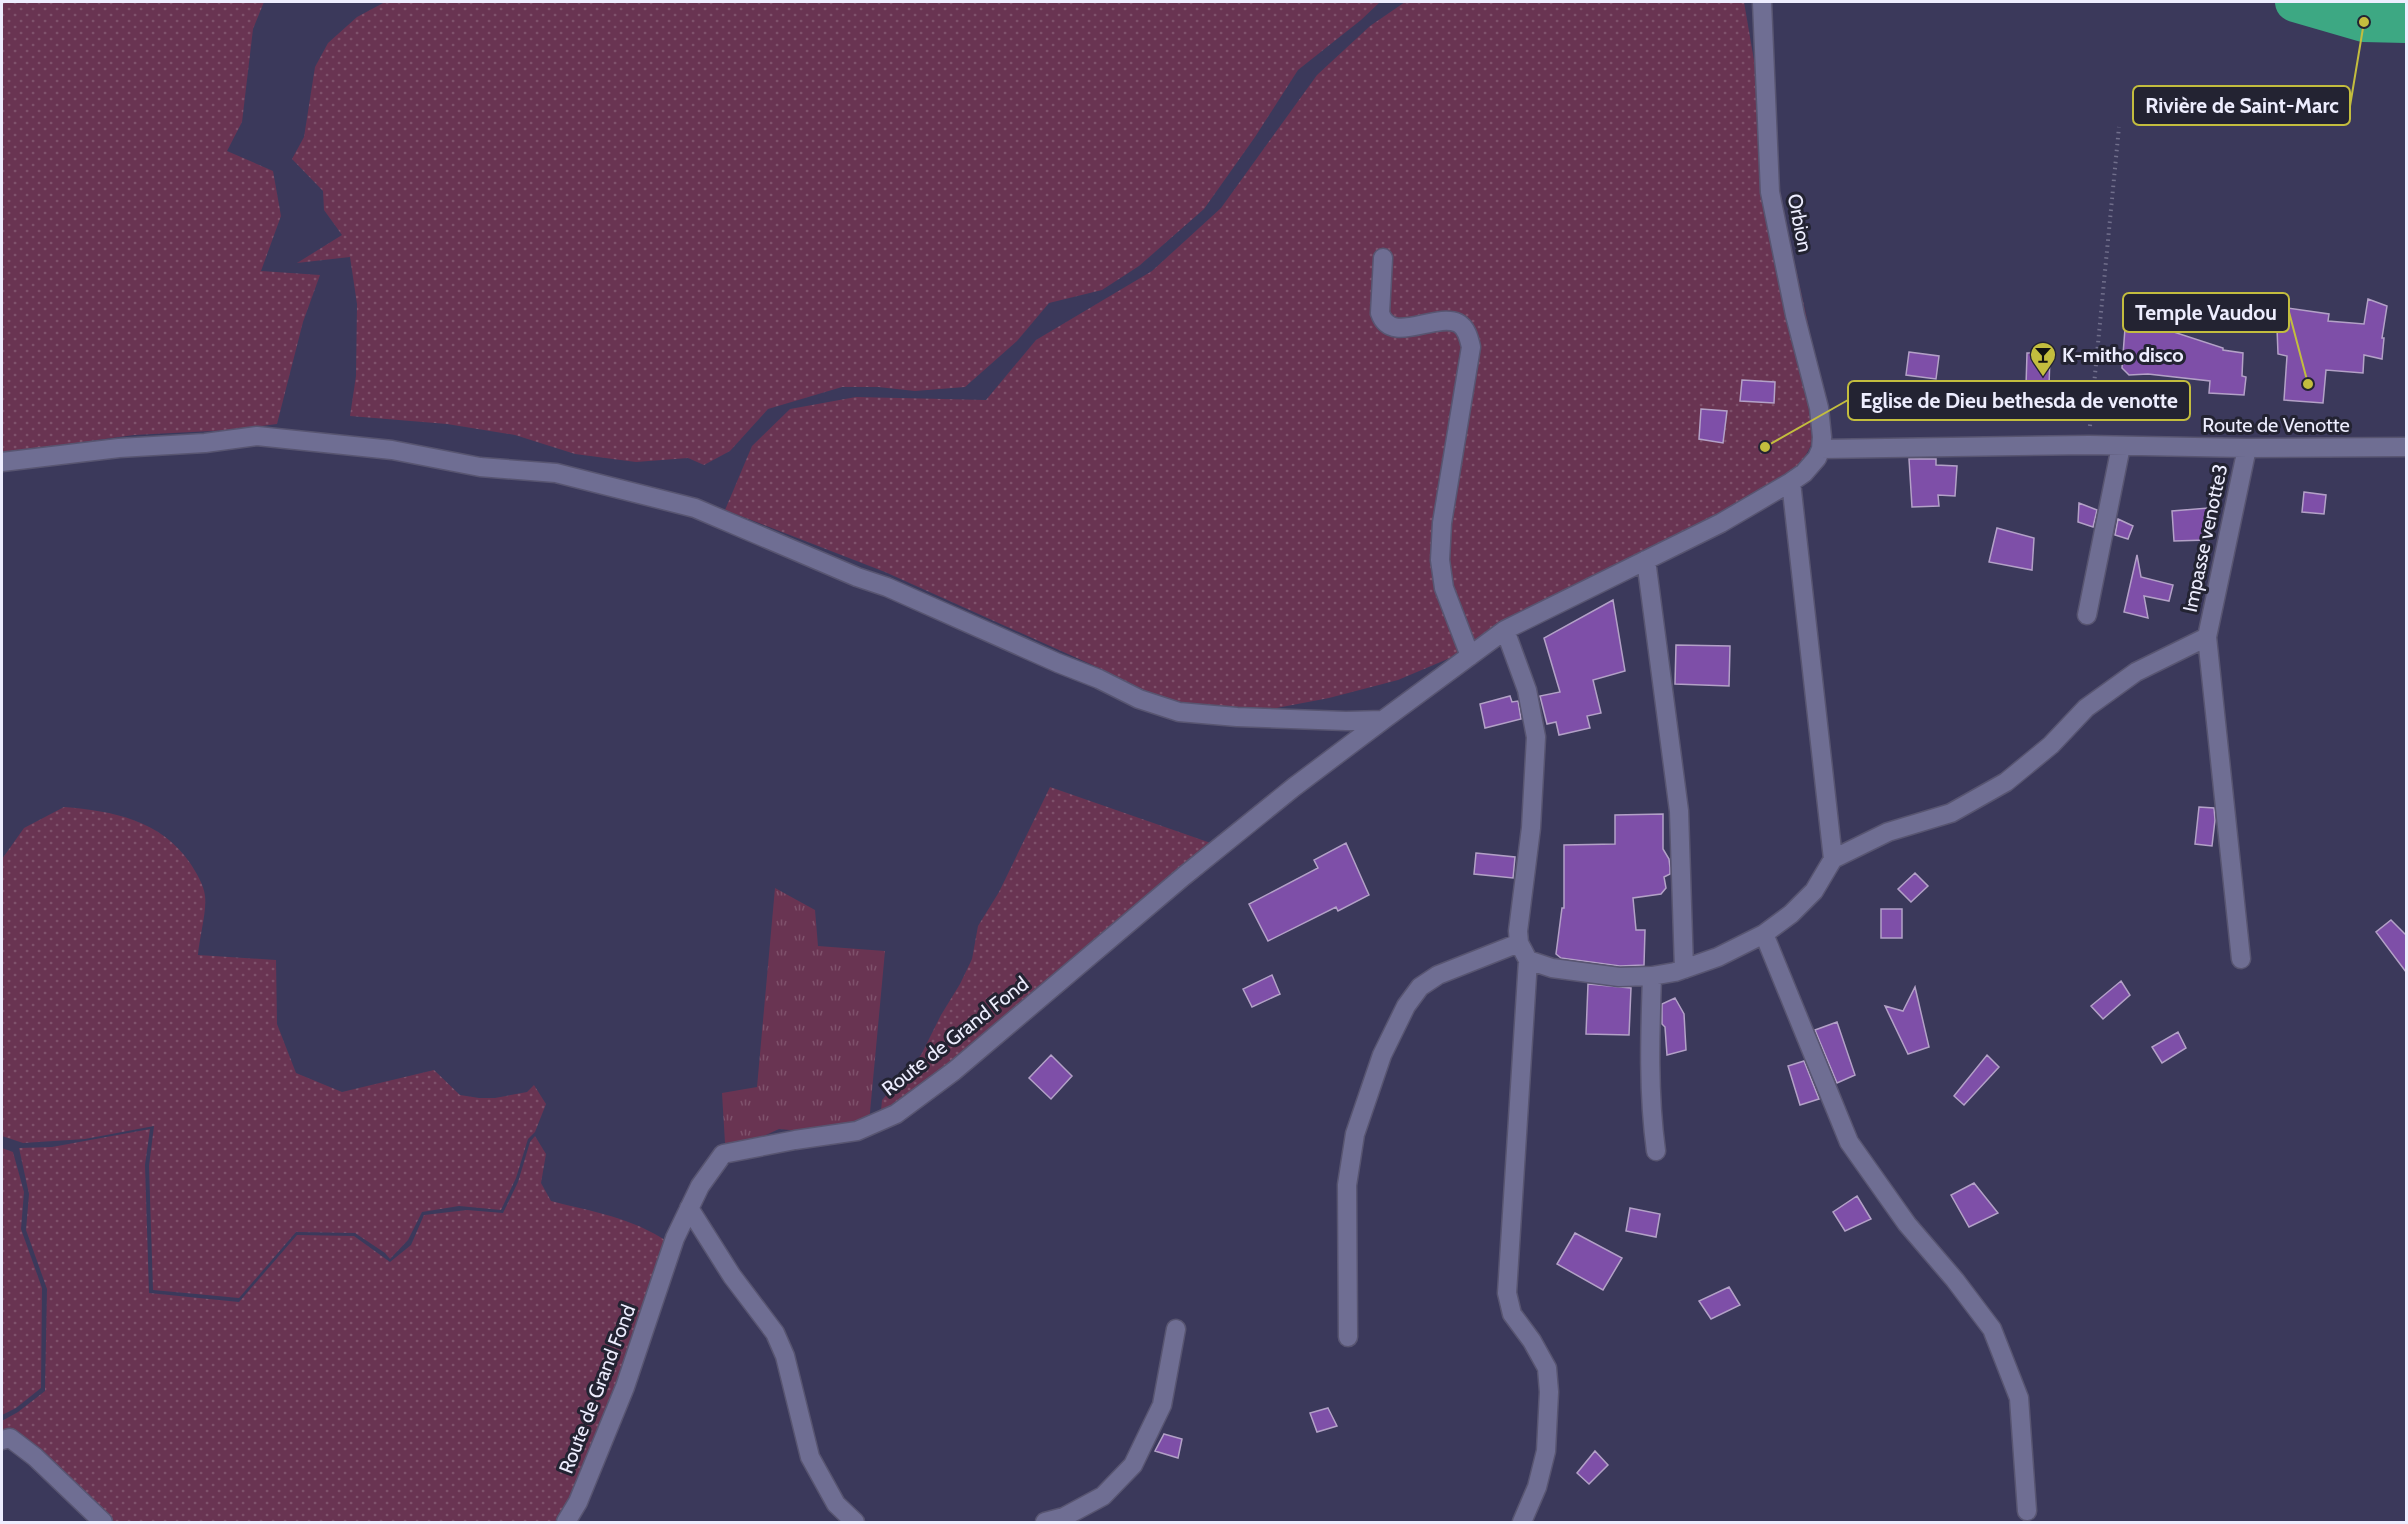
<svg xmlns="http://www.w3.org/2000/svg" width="2408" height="1524" font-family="Cabin,sans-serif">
<defs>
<pattern id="grass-tufts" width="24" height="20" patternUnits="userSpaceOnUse" patternTransform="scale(1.5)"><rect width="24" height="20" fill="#693452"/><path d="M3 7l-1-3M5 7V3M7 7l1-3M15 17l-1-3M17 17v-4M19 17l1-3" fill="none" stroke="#7f526c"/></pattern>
<pattern id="garden-dots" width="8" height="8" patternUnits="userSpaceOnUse" patternTransform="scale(1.5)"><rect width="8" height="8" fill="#693452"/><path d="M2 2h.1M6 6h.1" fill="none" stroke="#7f526c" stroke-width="1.8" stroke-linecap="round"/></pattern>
</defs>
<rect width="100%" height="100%" fill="#3b395b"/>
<path fill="url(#grass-tufts)" d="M775,888L815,910L818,946L885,951L869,1123L822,1133L779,1129L753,1141L725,1143L722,1093L757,1087Z"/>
<path fill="url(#garden-dots)" d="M2,2H264L253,29L242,122L227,151L273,171L281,216L261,271L320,275L303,322L277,424L231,430L134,435L2,453Z
M385,2H1380L1361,20L1298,70L1255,137L1204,209L1139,266L1102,290L1049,303L1017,341L965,387L915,391L878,387H842L768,409L730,451L704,465L688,458L636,462L575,454L515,435L447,424L350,416L356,376L357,304L350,257L297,263L342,235L324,210L323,191L292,159L304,137L315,67L328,43L357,17Z
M1405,2H1744L1767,136L1817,365L1825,420L1796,473L1755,492L1720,515L1502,636L1398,680L1329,698L1246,714L1199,707L1156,696L1108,672L885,572L725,510L752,446L790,409L856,397L986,400L1036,340L1152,271L1221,208L1317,75L1370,26Z
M1050,787L1228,849L880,1121L882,1100L921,1055L941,1015L960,984L972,959L978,926L999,892Z
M64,807C113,811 161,820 190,863C196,872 204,885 205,896C207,911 199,939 198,955L276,960L277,1024L296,1073L342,1092L434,1070L460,1095L479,1098H495L527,1092L534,1085L546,1104L535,1132L528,1139L516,1178L501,1210L459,1206L422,1212L408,1240L390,1259L385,1253L355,1233L296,1232L239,1298L153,1290L149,1166L154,1126L85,1139L23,1143L2,1136V859L24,828Z
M150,1129L145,1165L149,1293L239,1302L297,1235L354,1236L390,1262L411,1245L424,1215L467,1210L503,1213L518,1182L530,1142L535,1136L546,1154L541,1183L551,1201C593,1212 631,1217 668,1242L577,1522H101L26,1445L2,1443V1421L18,1412L45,1391L47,1289L26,1230L29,1194L19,1148L52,1147Z
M2,1148L13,1152L24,1192L21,1229L42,1288L41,1388L16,1408L2,1415Z"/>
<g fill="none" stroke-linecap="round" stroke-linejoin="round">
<path stroke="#3da883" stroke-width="40" d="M2295,2L2364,22L2406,23"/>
</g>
<path fill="#7e4fa8" stroke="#b3a1c7" stroke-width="1.5" d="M2368,299L2387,306L2382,338H2384L2382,359L2364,355L2363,373L2326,370L2323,403L2284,400L2287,356L2278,354L2277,328L2287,316L2288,308L2329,314L2328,321L2364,324Z
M2126,315L2150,316L2149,324L2223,348V350L2243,353L2242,376L2246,377L2244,395L2209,393L2210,381L2148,374L2129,375L2122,368Z
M1909,352L1939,356L1936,379L1906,375Z
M2027,353H2050L2049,387L2026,386Z
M1742,380L1775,382L1774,403L1740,401Z
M1701,409L1727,411L1723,443L1699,439Z
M1909,459H1936V465L1957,466L1955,496L1938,495L1939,506L1912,507Z
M2304,492L2326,495L2324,514L2302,512Z
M2079,503L2097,510L2093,527L2078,522Z
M2208,508L2207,540L2174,541L2172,511Z
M2118,519L2133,526L2128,539L2115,535Z
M1997,528L2034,538L2032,570L1989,562Z
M2137,555L2141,577L2173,585L2169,601L2144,596L2148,618L2124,612Z
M1613,600L1625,671L1593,680L1601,713L1587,716L1590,728L1559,735L1556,722L1547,724L1540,696L1560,692L1544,638Z
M1676,645L1730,646L1729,686L1675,684Z
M1510,696L1512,702L1518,701L1521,719L1485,728L1480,704Z
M2199,807L2214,808L2215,820L2212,846L2195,844Z
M1663,814V849L1669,859L1670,868V874L1664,877L1666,888L1661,894L1633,898L1636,930H1645L1644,965L1620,966L1561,958L1556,954L1562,908H1564V845L1615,844V815Z
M1346,843L1369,895L1338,911L1336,907L1268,941L1249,904L1318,868L1314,860Z
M1476,853L1515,857L1513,878L1474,874Z
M1915,873L1928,886L1911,902L1898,889Z
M1881,909H1902V938H1881Z
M2391,920L2406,935V972L2376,932Z
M1272,975L1280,994L1252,1007L1243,989Z
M2121,981L2130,995L2103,1019L2091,1006Z
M1588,984L1631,988L1629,1035L1586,1034Z
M1915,987L1929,1047L1908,1054L1885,1006L1903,1011Z
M1675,998L1684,1014L1686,1050L1667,1055L1665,1027L1662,1024V1004Z
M1837,1022L1855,1075L1837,1083L1815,1030Z
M2178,1032L2186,1048L2162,1063L2152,1047Z
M1051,1055L1072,1076L1051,1099L1029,1078Z
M1987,1055L1999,1067L1964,1105L1954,1096Z
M1804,1061L1819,1099L1800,1105L1788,1066Z
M1974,1183L1998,1213L1969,1227L1951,1195Z
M1857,1196L1871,1219L1845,1231L1833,1212Z
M1630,1208L1660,1214L1656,1237L1626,1231Z
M1575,1233L1622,1258L1603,1290L1557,1264Z
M1729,1287L1740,1305L1711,1319L1699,1301Z
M1328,1408L1337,1426L1317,1432L1310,1413Z
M1164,1434L1182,1439L1178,1458L1155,1451Z
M1595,1451L1608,1465L1589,1484L1577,1473Z"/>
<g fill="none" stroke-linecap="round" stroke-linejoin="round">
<defs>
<path id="minor" d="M1383,258L1380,313C1391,346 1435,312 1458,323C1466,327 1469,338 1471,347L1442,523L1440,560L1444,588L1470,656
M1821,449L2089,445L2247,448L2406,447
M2,462L119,448L205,443L257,436L392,450L480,467L556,473L695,508L857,577L887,587L1058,663L1099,679L1139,699L1179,712L1237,717L1346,721L1383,720L1505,630L1721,523L1791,482L1804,473L1817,458L1821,449L1822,437L1819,408L1795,315L1770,192L1762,2
M1791,482L1833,859
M1646,560L1679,811L1684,969
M2087,615L2121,446
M1505,630L1527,690L1536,737L1531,828L1518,931L1519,943L1528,960L1507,1293L1512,1314L1532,1341L1547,1368L1549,1392L1546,1451L1537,1487L1522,1522
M1764,934L1849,1142L1907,1224L1955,1280L1992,1329L2019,1398L2027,1511
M2241,959L2207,637L2247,448
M1528,960L1552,968L1619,977L1652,976L1675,972L1718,957L1764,934L1791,914L1814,891L1833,859L1888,832L1951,813L2006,782L2051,745L2086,708L2136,672L2207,637
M1652,976C1650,1035 1648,1093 1656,1151
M689,1208L732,1276L775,1333L785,1356L810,1457L836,1504L855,1522
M1348,1337L1347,1185L1355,1134L1382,1055L1406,1006L1420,987L1438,975L1519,943
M2,1440L10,1438L35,1457L103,1522
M566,1522L578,1502L625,1387L675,1238L700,1186L723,1154L795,1140L857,1131L896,1114L954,1071L1184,876L1294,787L1383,720
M1045,1522L1064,1517L1103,1496L1133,1465L1162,1405L1176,1329"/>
</defs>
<use href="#minor" stroke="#585571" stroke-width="21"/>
<path stroke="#716f8c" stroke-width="4" stroke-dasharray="1.5 4.5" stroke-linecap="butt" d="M2090,426L2119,127"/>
<use href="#minor" stroke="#6f6e93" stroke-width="18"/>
</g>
<defs>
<symbol id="bar-pin" viewBox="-11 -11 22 30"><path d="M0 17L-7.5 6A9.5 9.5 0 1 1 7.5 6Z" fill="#c3bd3e" stroke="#232332"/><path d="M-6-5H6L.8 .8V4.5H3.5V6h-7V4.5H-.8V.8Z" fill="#111"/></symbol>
</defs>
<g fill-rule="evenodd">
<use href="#bar-pin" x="2028" y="340" width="30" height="40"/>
</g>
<g text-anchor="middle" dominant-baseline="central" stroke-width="6" stroke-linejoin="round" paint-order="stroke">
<g font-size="20" fill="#ededfe" stroke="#232332">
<text transform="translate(1800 223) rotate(79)">Orbion</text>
<text x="2276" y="425">Route de Venotte</text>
<text transform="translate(2205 538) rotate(-78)">Impasse venotte3</text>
<text transform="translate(955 1036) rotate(-38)">Route de Grand Fond</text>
<text transform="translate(597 1389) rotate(-69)">Route de Grand Fond</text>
</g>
<g font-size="20" font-weight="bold" fill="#ededfe" stroke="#232332" text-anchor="start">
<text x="2062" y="355">K-mitho disco</text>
</g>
</g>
<path fill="none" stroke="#c3bd3e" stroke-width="2" d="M2364 22L2350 106M2308 384L2289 312M1765 447L1848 400"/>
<g fill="#c3bd3e" stroke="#232332" stroke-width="2">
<circle cx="2364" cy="22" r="6"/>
<circle cx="2308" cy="384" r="6"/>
<circle cx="1765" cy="447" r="6"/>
</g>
<g fill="#232332" stroke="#c3bd3e" stroke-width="2">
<rect x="2133" y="86" width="217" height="39" rx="6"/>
<rect x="2123" y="293" width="166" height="39" rx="6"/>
<rect x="1848" y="381" width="342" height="39" rx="6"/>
</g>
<g font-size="21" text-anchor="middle" font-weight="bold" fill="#ededfe">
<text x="2242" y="113">Rivière de Saint-Marc</text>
<text x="2206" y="320">Temple Vaudou</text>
<text x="2019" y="408">Eglise de Dieu bethesda de venotte</text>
</g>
<rect width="2408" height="1524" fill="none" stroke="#ededfe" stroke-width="6"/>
</svg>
